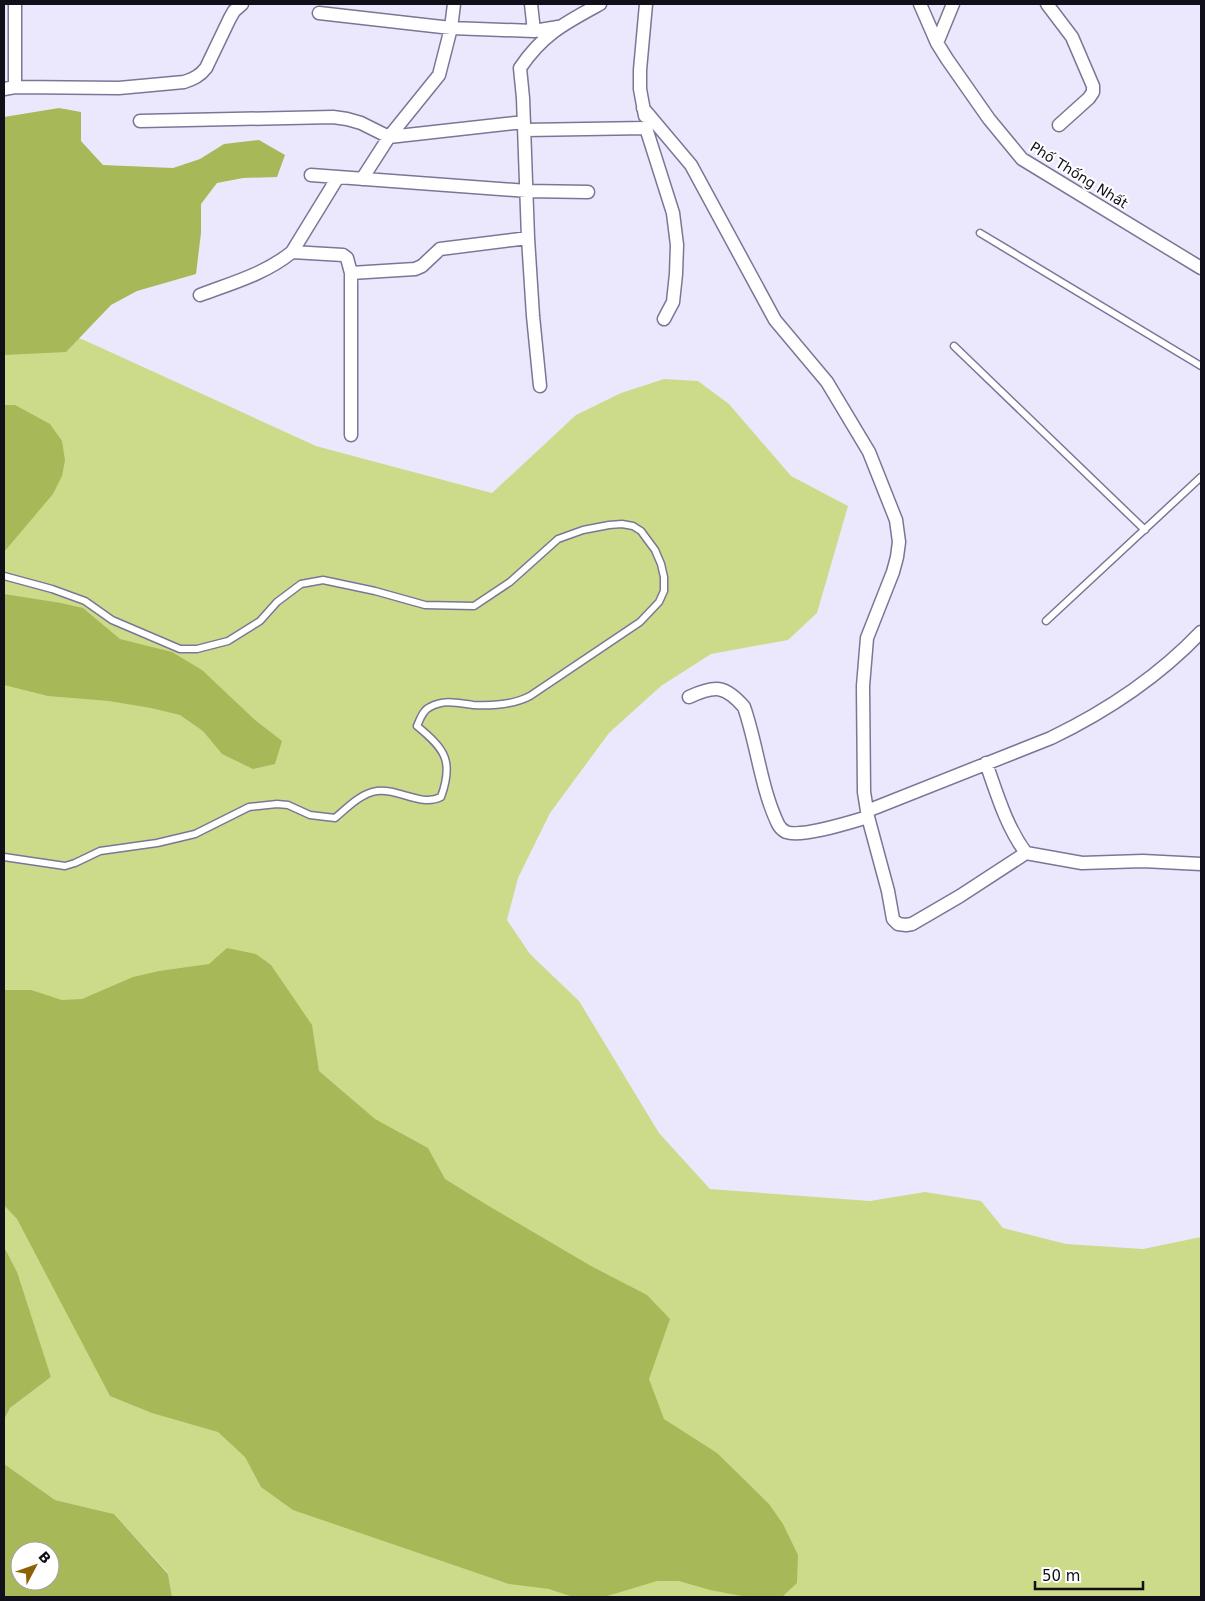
<svg xmlns="http://www.w3.org/2000/svg" width="1205" height="1601" font-family="'DejaVu Sans',sans-serif">
<rect width="100%" height="100%" fill="#ebe8fd"/>
<path fill="#ccdb89" d="M4,313L84,340L316,446L492,493L576,415L621,393L664,379L698,381L729,404L791,476L848,506L817,613L788,640L711,654L661,686L609,733L550,813L518,878L507,920L530,954L579,1001L659,1133L710,1189L870,1201L925,1192L981,1201L1003,1228L1066,1244L1143,1249L1201,1237V1597H172L168,1573L114,1514L55,1500L4,1465V1420L10,1408L51,1377L4,1247Z"/>
<path fill="#a7b858" fill-rule="evenodd" d="M59,108L81,112V141L103,165L173,168L200,159L224,144L259,140L285,155L277,177L243,178L217,183L201,204V233L196,274L137,291L111,305L66,352L4,355V117Z
M4,405H15L50,424L62,441L65,460L62,476L53,494L4,552Z
M4,594L61,603L83,608L120,639L172,652L202,670L255,720L282,741L275,764L253,769L222,754L203,731L180,715L151,708L109,701L48,696L4,685Z
M227,948L256,954L271,965L312,1025L319,1071L375,1119L428,1148L445,1179L487,1205L591,1266L647,1295L670,1319L649,1379L664,1419L717,1453L769,1504L783,1524L798,1555L797,1583L782,1597H747L710,1590L679,1581H657L604,1597H573L549,1589L509,1584L293,1510L261,1487L245,1457L218,1432L152,1413L110,1396L17,1219L4,1205V990H31L62,1000L82,999L133,977L159,971L209,964Z
M4,1247L17,1272L51,1377L10,1408L4,1420Z
M4,1464L55,1500L114,1514L168,1574L172,1597H4ZM20,1551H50V1581H20Z"/>
<g fill="none" stroke-linecap="round" stroke-linejoin="round">
<defs>
<path id="lane" d="M980,233L1201,366
M954,346L1145,530
M4,576L52,589L85,601L112,620L180,649H197L228,641L260,621L277,602L301,584L323,580L375,591L425,605L474,606L510,582L558,539L583,530L609,525L622,524L633,526L641,531L655,550L661,564L664,577V591L659,602L640,622L530,696C513,705 493,706 473,705C458,703 444,699 430,707C423,710 420,719 417,726C445,749 454,761 441,797C421,807 398,788 377,791C361,793 347,808 335,818L310,815L288,805L277,804L249,807L195,834L157,843L100,851L75,863L65,866L4,857
M1046,621L1201,477"/>
<path id="street" d="M531,4L534,31
M920,4L937,43L947,59L989,119L1022,159L1201,268
M1047,4L1072,37L1093,86V92L1089,98L1059,125
M319,13L451,28L534,31L558,27
M937,43L953,4
M15,87V4
M4,89L15,87L119,88L184,82C193,79 200,76 206,68L230,18L234,11L242,4
M643,108L691,165L775,320L827,382L869,452L896,520L899,542L897,557L893,572L867,638L863,686L864,792L868,817L888,891L893,919L898,924L906,925L912,924L960,896L1026,853L1082,863L1143,861L1201,864
M645,116L640,89V70L646,4
M140,121L333,117L347,119L361,123L389,137L524,122
M525,130L646,128L673,213L677,245L676,274L673,302L664,319
M311,175L527,191L588,192
M338,177L292,252L343,255L347,258L351,273L415,269L422,266L440,249L528,238
M362,179L389,137L439,75L451,28L454,4
M200,295C232,283 265,274 292,252
M540,386L533,316L528,238L523,98L520,68C543,34 565,23 600,4
M351,435V273
M689,697C715,685 725,685 744,707C757,744 761,789 778,824C780,828 782,830 786,832C802,838 851,822 868,817
M986,763C997,794 1006,826 1026,853
M867,811L1051,738C1105,712 1159,676 1201,632"/>
</defs>
<use href="#lane" stroke="#7b7695" stroke-width="9"/>
<use href="#street" stroke="#7b7695" stroke-width="15"/>
<use href="#lane" stroke="#fff" stroke-width="6"/>
<use href="#street" stroke="#fff" stroke-width="12"/>
</g>
<g text-anchor="middle" dominant-baseline="central" stroke-width="4" stroke-linejoin="round" paint-order="stroke">
<g font-size="14" fill="#110f1a" stroke="#fff">
<text transform="translate(1079 175) rotate(32)">Phố Thống Nhất</text>
</g>
</g>
<rect width="1205" height="1601" fill="none" stroke="#110f1a" stroke-width="10"/>
<g transform="translate(35 1566) rotate(49)"><circle r="24" fill="#ffffff" stroke="#a09fa3"/>
<path d="M0-4L9 19L0 12L-9 19Z" fill="#8d6107"/>
<text y="-8" font-size="14" font-weight="bold" text-anchor="middle" fill="#110f1a">B</text>
</g>
<path d="M1035 1581v8h108v-8" fill="none" stroke="#110f1a" stroke-width="2.5"/>
<text x="1042" y="1581" font-size="15" fill="#110f1a" stroke="#ffffff" stroke-width="4" paint-order="stroke">50 m</text>
</svg>
